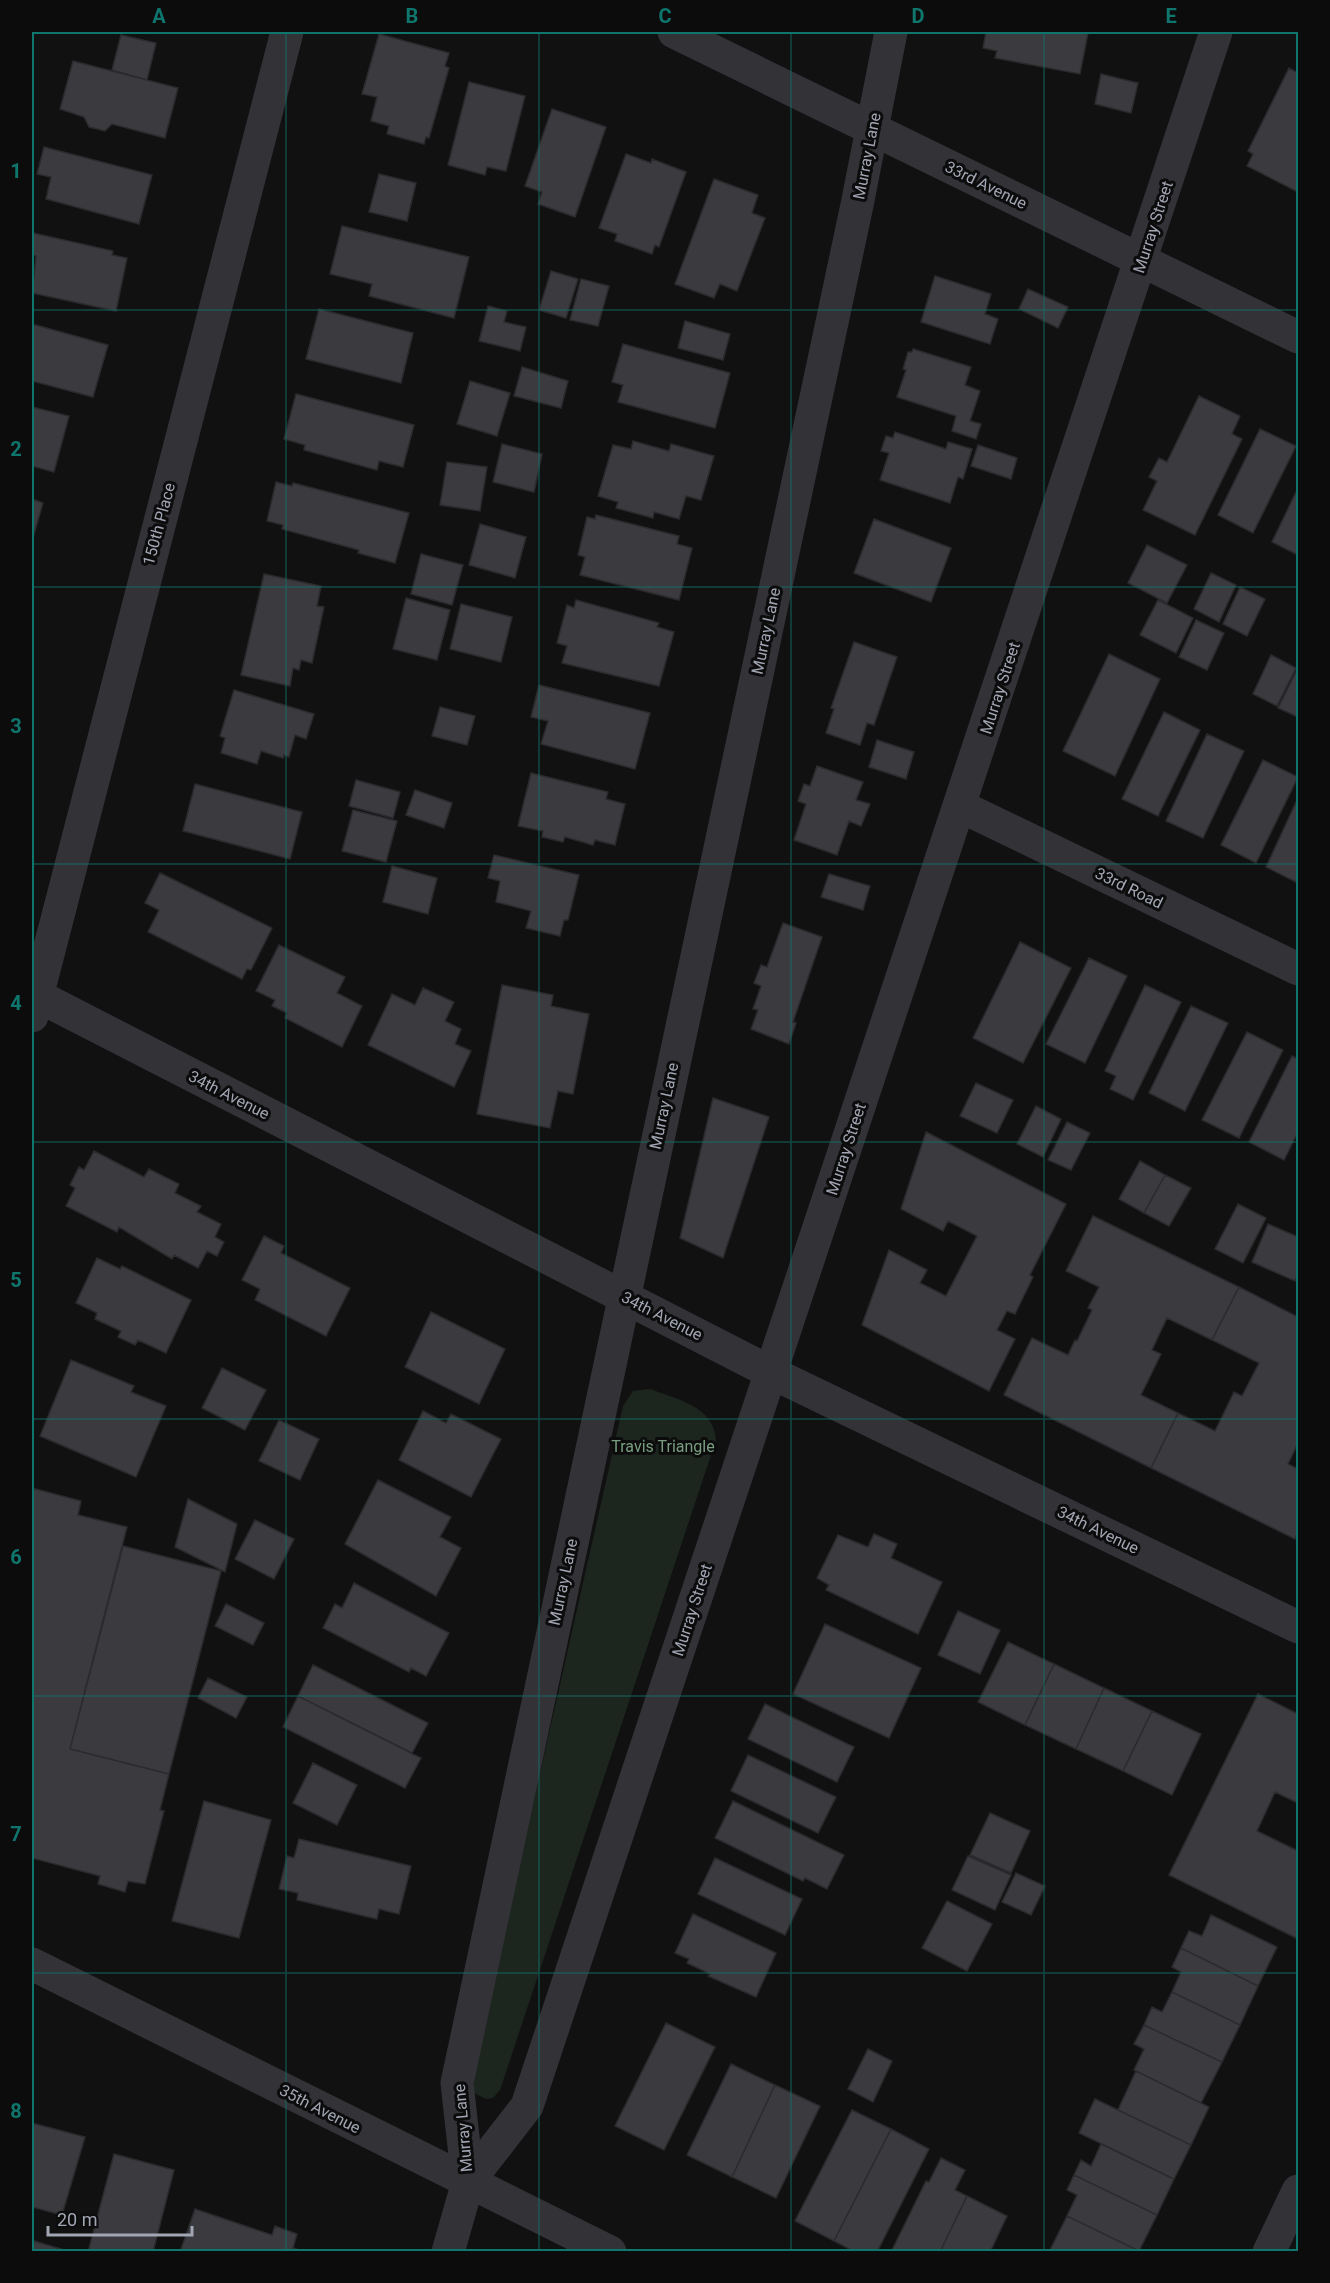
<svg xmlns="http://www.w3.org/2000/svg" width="1330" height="2283" font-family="Roboto,sans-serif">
<rect width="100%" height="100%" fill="#111112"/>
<path fill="#1d251f" d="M650,1389C676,1399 714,1406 716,1440L500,2090L493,2098L486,2099L474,2093L472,2074L623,1406L633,1391Z"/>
<path fill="#3b3b3f" stroke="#2b2b2e" stroke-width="1.5" d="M986,32L1088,33L1080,74L995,58L997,51L983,48Z
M379,34L449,53L445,66L449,68L429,138L426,137L424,144L387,134L389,126L371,121L377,97L362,94Z
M121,35L156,43L147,80L112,70Z
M73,61L178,88L165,138L112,124L105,131L89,127L84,117L60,109Z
M1289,68L1298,73V192L1247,166L1253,154L1248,151Z
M1101,74L1138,83L1131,113L1095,104Z
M469,82L525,96L506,171L487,167L485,175L448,165Z
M552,109L606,127L575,217L538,204L542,192L525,186Z
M44,147L152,175L139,224L46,199L51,177L37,174Z
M626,154L651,163L652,159L686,172L659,247L655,245L652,254L615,241L617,234L599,228Z
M379,174L416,183L407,221L369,212Z
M714,179L758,195L752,213L765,218L737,291L720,284L714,298L675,284Z
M342,226L469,257L454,318L369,296L372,284L330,274Z
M33,233L113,251L112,255L127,258L116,311L32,293L36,256L32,255Z
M551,271L578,279L566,318L539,310Z
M935,276L991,294L985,314L998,319L990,344L921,322Z
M581,279L609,286L598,326L570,320Z
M1028,289L1068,307L1058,328L1019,309Z
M488,306L507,311L504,322L526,327L520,351L479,341Z
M319,309L413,333L401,383L306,359Z
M685,321L730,334L723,360L678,348Z
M32,324L108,345L93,397L32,381Z
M623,344L730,373L715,428L618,402L623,385L612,382Z
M913,349L971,367L965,385L980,391L970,421L981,424L976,439L952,431L956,416L897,397L906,370L903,369L908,352H912Z
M522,367L568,381L561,408L514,396Z
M470,381L510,393L497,436L457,424Z
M296,394L414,425L403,467L379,461L377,470L304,450L305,445L284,439Z
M1199,396L1240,416L1232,434L1242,439L1195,535L1143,510L1157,481L1149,477L1159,458L1167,462Z
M32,407L69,416L54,472L32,466Z
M1260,429L1296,446L1253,533L1218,515Z
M895,432L946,449L948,442L972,449L963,479L958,477L950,503L880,480L889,453L881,451L886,436L893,438Z
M633,441L669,451L671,444L714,456L701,500L686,496L679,519L654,512L653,518L616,508L618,502L598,496L613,445L631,449Z
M502,444L542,454L534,492L493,482Z
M978,445L1017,458L1011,479L971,466Z
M447,462L487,467L480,511L440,505Z
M276,482L292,486L293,483L409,513L395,563L358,553L359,550L282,529L283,525L267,521Z
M1298,488V555L1272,542Z
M32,499L43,503L32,541Z
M596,515L679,536L677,544L692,548L679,600L580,575L585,557L578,555L587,517L595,519Z
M874,519L951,548L931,602L854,573Z
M480,524L526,537L515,578L469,565Z
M1147,545L1187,565L1167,603L1128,583Z
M421,554L463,565L452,605L411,594Z
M1211,573L1236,585L1219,622L1194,609Z
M264,574L321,586L317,606L324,607L312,663L301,660L299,670L293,668L290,686L241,675Z
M1240,587L1265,599L1247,636L1223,624Z
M406,598L450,610L437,660L393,649Z
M576,600L659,623L657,627L674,632L659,686L562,663L567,646L557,643L567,605L574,608Z
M1158,600L1193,618L1176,653L1140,635Z
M461,604L512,617L501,662L450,649Z
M1196,620L1224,633L1207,670L1179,657Z
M854,642L897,657L874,725L867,723L860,745L826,733L834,709L831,708Z
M1109,654L1160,679L1115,776L1063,751Z
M1271,655L1296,668L1277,706L1253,694Z
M1297,670L1298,671V717L1278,708Z
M539,685L650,713L635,769L541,744L548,721L531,717Z
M234,690L314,714L306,739L295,735L289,757L284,755L283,758L261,751L257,764L221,753L225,738L220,736Z
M440,707L475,716L467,745L432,736Z
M1164,712L1200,730L1158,816L1122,799Z
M1207,734L1244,751L1203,838L1166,821Z
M877,740L914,752L906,779L869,767Z
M1263,760L1298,777L1256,863L1221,845Z
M817,766L863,782L856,800L870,804L861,826L849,821L837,855L794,840L806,804L798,801L804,784L810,786Z
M531,773L608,792L606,799L625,804L615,845L595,840L593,845L565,837L563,842L542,837L543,831L518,826Z
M356,780L400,792L393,818L349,806Z
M195,784L302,812L290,859L183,831Z
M415,790L452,803L444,828L406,815Z
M1298,798V883L1266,867Z
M353,810L397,821L386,862L342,851Z
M494,855L579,875L568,920H564L560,936L526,928L531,911L496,902L500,881L488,878Z
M392,866L437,878L428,914L383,902Z
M160,873L272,928L251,970L247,969L242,979L148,932L159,910L145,903Z
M829,874L870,886L863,910L821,897Z
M783,923L822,937L793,1022L796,1023L789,1044L751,1029L758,1010L753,1009L761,986L754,983L761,965L767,967Z
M1020,942L1071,968L1023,1063L973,1038Z
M279,945L345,977L337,993L362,1006L342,1047L285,1018L287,1013L272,1006L275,1000L256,991Z
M1089,958L1127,976L1085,1063L1046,1044Z
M502,985L553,995L551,1006L589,1014L573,1094L558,1091L550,1128L477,1114Z
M1145,985L1181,1002L1133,1100L1110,1089L1116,1076L1105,1071Z
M423,988L454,1002L445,1021L461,1029L455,1044L471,1051L454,1087L368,1045L392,994L415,1005Z
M1191,1006L1228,1023L1185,1111L1149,1093Z
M1247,1032L1283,1050L1239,1138L1202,1120Z
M1292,1056L1298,1059V1132L1284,1160L1249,1142Z
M976,1083L1013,1100L997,1133L960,1116Z
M713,1098L769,1117L723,1258L680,1238Z
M1036,1106L1061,1119L1043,1157L1017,1144Z
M1067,1122L1090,1133L1071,1170L1048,1160Z
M926,1132L1066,1204L1030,1275L1033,1277L1015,1314L1007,1311L997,1330L1015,1339L989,1391L862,1325L889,1250L927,1270L920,1283L946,1296L977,1236L948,1221L943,1231L901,1209Z
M94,1151L144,1177L149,1169L179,1184L175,1193L201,1206L197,1212L221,1224L215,1237L224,1242L217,1256L207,1251L198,1268L174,1255L172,1259L119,1227L117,1232L66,1206L75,1188L70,1185L79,1167L84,1170Z
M1140,1161L1165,1175L1144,1213L1119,1199Z
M1165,1175L1191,1188L1169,1226L1144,1213Z
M1238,1204L1266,1218L1243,1263L1215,1249Z
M1093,1216L1239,1287L1212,1340L1167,1318L1152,1350L1161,1354L1141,1395L1178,1413L1151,1468L1004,1395L1032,1338L1068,1355L1075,1340L1077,1341L1092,1310L1088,1308L1099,1287L1066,1271Z
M1268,1224L1298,1237V1273L1295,1281L1252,1262Z
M264,1236L284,1246L281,1253L350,1288L326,1336L255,1300L260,1289L242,1280Z
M97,1258L120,1269L122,1266L191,1300L166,1353L138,1340L135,1345L118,1337L121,1331L95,1319L97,1313L76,1303Z
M1239,1287L1298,1317V1443L1288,1464L1298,1469V1532L1295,1539L1151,1468L1178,1413L1215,1431L1234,1392L1242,1396L1259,1363L1212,1340Z
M431,1312L505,1349L479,1404L405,1367Z
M71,1360L134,1386L131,1392L166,1406L136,1477L40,1436Z
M222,1368L266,1390L245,1430L202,1408Z
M423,1411L446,1423L451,1414L501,1439L471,1497L399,1460Z
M279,1420L319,1439L300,1480L259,1461Z
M378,1480L451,1517L440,1537L461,1548L436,1596L345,1544Z
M32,1488L81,1501L78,1515L127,1527L70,1749L169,1774L160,1810L164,1811L145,1884L128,1881L125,1892L98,1884L100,1876L32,1858Z
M188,1499L237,1524L225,1572L175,1547Z
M255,1520L294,1539L274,1579L235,1559Z
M874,1534L897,1544L891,1558L942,1582L918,1634L826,1590L829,1585L817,1578L838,1535L868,1547Z
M123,1546L221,1571L169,1774L70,1749Z
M354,1583L449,1633L426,1676L411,1668L409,1672L323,1628L335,1604L342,1608Z
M226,1604L264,1623L253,1645L215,1626Z
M958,1611L1000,1630L980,1674L938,1655Z
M825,1624L921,1668L889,1738L793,1694Z
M1008,1642L1054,1664L1025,1725L978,1702Z
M1054,1664L1104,1688L1076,1749L1025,1725Z
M313,1665L428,1723L412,1753L298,1696Z
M208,1678L247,1697L236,1718L198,1698Z
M1104,1688L1152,1711L1123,1771L1076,1749Z
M1258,1694L1298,1714V1803L1275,1792L1257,1831L1298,1851V1939L1169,1875Z
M298,1696L421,1758L405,1788L283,1727Z
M765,1704L854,1747L837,1782L748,1739Z
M1152,1711L1201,1734L1172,1795L1123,1771Z
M748,1755L836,1797L818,1833L731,1791Z
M313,1763L357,1785L337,1825L293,1803Z
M204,1801L271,1820L239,1938L172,1921Z
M733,1801L844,1855L827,1889L805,1878L803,1881L715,1838Z
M990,1813L1030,1831L1011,1873L970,1855Z
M299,1839L411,1866L399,1914L379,1909L377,1919L297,1900L298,1893L279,1889L287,1856L294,1858Z
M968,1856L1011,1875L995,1910L952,1890Z
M715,1858L802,1899L785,1935L698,1894Z
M1016,1873L1045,1886L1031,1915L1002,1902Z
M947,1901L992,1924L967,1971L922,1948Z
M693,1914L776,1953L756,1997L708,1976L710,1974L687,1963L689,1959L675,1953Z
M1211,1915L1277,1947L1258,1986L1181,1948L1189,1931L1202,1936Z
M1181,1948L1258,1986L1240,2025L1172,1992L1181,1972L1172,1967Z
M1172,1992L1240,2025L1222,2062L1144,2025L1152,2007L1162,2012Z
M666,2023L715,2047L664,2150L615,2126Z
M1144,2025L1222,2062L1201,2103L1134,2070L1144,2049L1134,2044Z
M868,2049L892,2061L873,2102L848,2089Z
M731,2064L775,2085L732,2177L687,2155Z
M1136,2071L1209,2107L1191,2145L1118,2110Z
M775,2085L820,2106L776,2198L732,2177Z
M1095,2099L1191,2145L1174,2179L1079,2133Z
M852,2110L891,2129L834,2241L795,2221Z
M32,2123L85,2137L62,2215L32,2207Z
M891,2129L929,2149L877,2252H855L834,2241Z
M1101,2144L1174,2179L1157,2215L1074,2175L1081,2160L1091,2166Z
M114,2154L174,2170L153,2252H88Z
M941,2158L965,2170L955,2190L967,2196L940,2252L892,2250L926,2181L929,2182Z
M1074,2175L1157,2215L1139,2251L1067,2216L1077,2195L1067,2190Z
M967,2196L1007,2216L990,2252H940Z
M195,2209L272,2235L275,2226L297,2234L293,2248L305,2252H180Z
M1067,2216L1139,2251V2252L1050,2250Z
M34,2241L71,2252H32Z"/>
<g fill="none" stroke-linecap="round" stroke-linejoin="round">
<path stroke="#323237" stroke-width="33" d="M674,32L1298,337
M960,806L1298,969
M32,993L772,1373L1298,1627
M32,1016L287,32
M32,1964L610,2252
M468,2182L457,2083L857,205L891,32
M448,2252L468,2182L527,2106L1216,32
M1269,2252L1298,2191"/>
</g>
<path fill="none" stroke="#0f766e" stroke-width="1.5" stroke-opacity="0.55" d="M286,32V2252M539,32V2252M791,32V2252M1044,32V2252M32,310H1298M32,587H1298M32,864H1298M32,1142H1298M32,1419H1298M32,1696H1298M32,1973H1298"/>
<g text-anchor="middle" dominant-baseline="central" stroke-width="6" stroke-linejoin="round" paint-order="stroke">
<g font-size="16" fill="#a2a6b3" stroke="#0c0c0d">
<text transform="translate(867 156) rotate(-79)">Murray Lane</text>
<text transform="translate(986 185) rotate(26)">33rd Avenue</text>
<text transform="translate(1153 227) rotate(-72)">Murray Street</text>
<text transform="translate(159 524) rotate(-75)">150th Place</text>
<text transform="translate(766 631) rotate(-78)">Murray Lane</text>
<text transform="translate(1000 688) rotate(-72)">Murray Street</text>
<text transform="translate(1129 888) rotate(26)">33rd Road</text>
<text transform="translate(229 1095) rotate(27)">34th Avenue</text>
<text transform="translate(664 1106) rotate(-78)">Murray Lane</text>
<text transform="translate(846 1149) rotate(-72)">Murray Street</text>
<text transform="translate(662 1316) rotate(27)">34th Avenue</text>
<text transform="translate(1098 1530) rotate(26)">34th Avenue</text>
<text transform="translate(563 1582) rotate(-78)">Murray Lane</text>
<text transform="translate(692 1610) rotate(-72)">Murray Street</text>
<text transform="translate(320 2109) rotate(27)">35th Avenue</text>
<text transform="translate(463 2128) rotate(-95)">Murray Lane</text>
</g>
<g font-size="16" fill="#799e7f" stroke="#0c0c0d">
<text x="663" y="1446">Travis Triangle</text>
</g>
</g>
<rect width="1330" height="2283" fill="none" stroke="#0c0c0d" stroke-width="66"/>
<path d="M48 2226v9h144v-9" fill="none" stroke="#a2a6b3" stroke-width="3"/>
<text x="57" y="2226" font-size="18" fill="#a2a6b3" stroke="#0c0c0d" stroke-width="4.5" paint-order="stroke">20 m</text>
<rect x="33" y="33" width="1264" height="2217" fill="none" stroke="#0f766e" stroke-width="2"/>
<g font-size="20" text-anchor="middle" font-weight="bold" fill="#0f766e">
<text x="159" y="23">A</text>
<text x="412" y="23">B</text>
<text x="665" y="23">C</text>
<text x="918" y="23">D</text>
<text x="1171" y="23">E</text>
<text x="16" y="178">1</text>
<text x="16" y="456">2</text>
<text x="16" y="733">3</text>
<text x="16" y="1010">4</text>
<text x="16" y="1287">5</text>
<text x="16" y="1564">6</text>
<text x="16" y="1841">7</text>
<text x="16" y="2118">8</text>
</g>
</svg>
